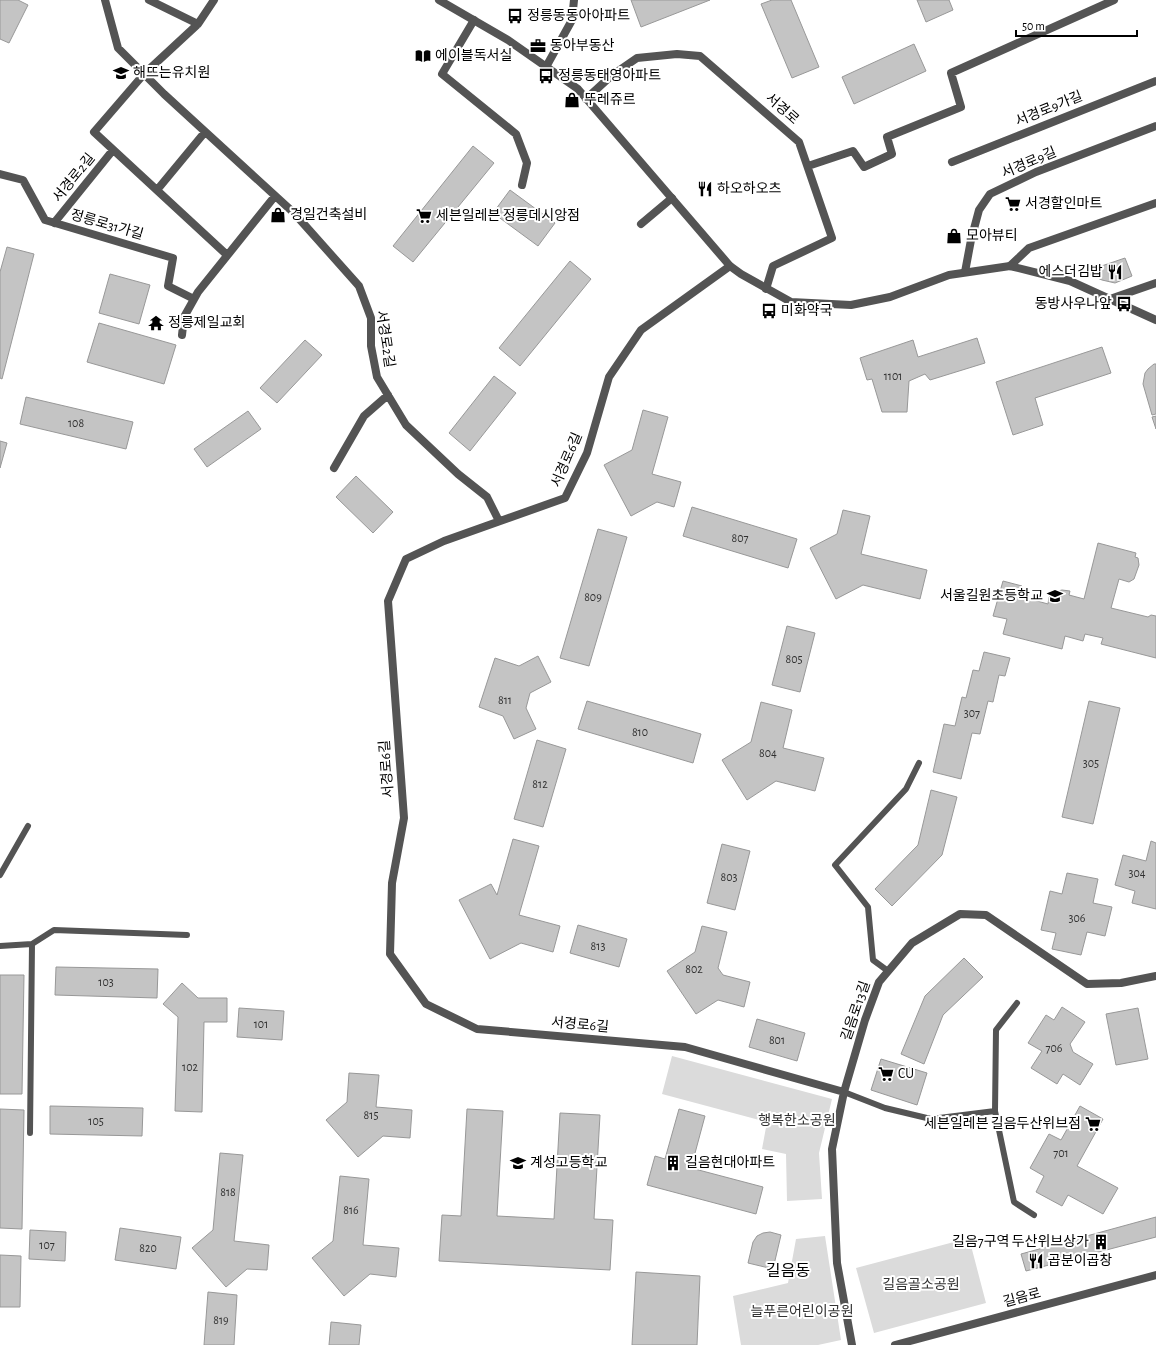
<svg xmlns="http://www.w3.org/2000/svg" width="1156" height="1345" font-family="'Alegreya Sans','Noto Sans KR',sans-serif">
<rect width="100%" height="100%" fill="#fff"/>
<path fill="#dbdbdb" d="M672,1056L832,1099L819,1153L822,1199L787,1201L786,1154L762,1149L767,1122L662,1094Z
M825,1236L841,1340L818,1345H741L733,1296L788,1283L796,1239Z
M969,1238L986,1303L874,1333L856,1268Z"/>
<path fill="#c4c4c4" stroke="#989898" d="M0,0H18L28,5L9,43L0,39Z
M631,0H710L641,27Z
M772,0H791L819,67L792,78L761,4Z
M917,0H949L953,10L926,22Z
M914,44L926,71L854,104L842,77Z
M473,146L494,163L413,262L393,246Z
M510,190L555,223L538,246L493,213Z
M7,247L34,254L2,379L0,378V272Z
M1125,258L1132,276L1115,283L1102,280L1084,272Z
M570,261L591,279L520,366L499,348Z
M110,274L150,285L139,324L99,313Z
M99,323L176,345L164,384L87,362Z
M977,338L985,363L930,380L925,374L909,381L907,412H882L872,379L867,380L860,358L913,340L918,357Z
M305,340L322,355L277,403L260,388Z
M1102,347L1111,373L1035,398L1043,425L1013,435L996,382Z
M1154,364H1156V414L1152,415L1143,384L1145,373L1148,369Z
M494,376L516,393L470,451L449,433Z
M26,397L133,422L126,449L20,424Z
M643,410L668,417L652,474L681,482L674,507L657,502L631,516L604,465L632,450Z
M248,411L261,429L207,467L194,449Z
M1156,416V429L1152,417Z
M0,441L7,443L0,468Z
M356,476L393,512L373,533L336,497Z
M692,507L797,539L788,568L683,536Z
M843,510L870,516L861,554L927,570L920,599L863,585L836,599L810,548L837,534Z
M598,529L627,537L589,666L560,658Z
M1098,543L1136,553L1135,557L1138,558L1139,565L1134,579L1129,582L1119,579L1111,608L1148,617L1151,615L1156,616V658L1101,644L1103,638L1085,634L1083,641L1065,636L1062,649L1003,634L1007,619L993,616L1003,581L1022,586L1019,596L1048,604L1049,597L1054,592L1062,590L1070,591L1069,595L1084,599Z
M787,626L815,633L800,692L772,685Z
M984,652L1010,658L1005,676L999,675L993,702L988,701L980,734L972,733L961,779L933,772L944,724L955,726L962,697L966,698L973,670L979,671Z
M538,656L551,682L530,693L526,708L536,729L514,739L503,716L479,707L495,658L519,666Z
M587,701L701,734L693,763L578,729Z
M1089,701L1120,708L1093,824L1062,817Z
M761,702L792,710L783,748L824,758L815,791L776,781L747,800L722,760L751,742Z
M537,740L566,749L543,827L514,819Z
M931,790L957,797L942,855L892,906L875,889L918,845Z
M513,839L539,846L519,915L560,926L553,952L521,943L490,959L459,900L491,884L497,895Z
M1151,841L1156,843V909L1132,903L1135,891L1115,885L1123,855L1146,861Z
M722,844L750,851L735,910L707,903Z
M1067,873L1098,879L1093,903L1112,907L1105,936L1087,932L1081,955L1052,949L1056,933L1041,930L1050,891L1062,894Z
M578,925L627,939L619,967L570,953Z
M702,926L727,932L718,968L723,975L750,982L744,1007L718,1000L696,1014L667,971L695,952Z
M964,958L983,977L943,1015L924,1064L901,1054L925,996Z
M56,967L158,969L157,998L55,995Z
M0,975H24L22,1094H0Z
M182,983L198,998H227V1022H204L202,1112L175,1111L178,1017L163,1004Z
M1062,1007L1085,1022L1070,1044L1073,1052L1093,1064L1080,1085L1063,1074L1057,1084L1031,1068L1042,1051L1028,1043L1046,1015L1054,1020Z
M239,1008L284,1011L282,1040L237,1037Z
M1138,1008L1148,1059L1116,1065L1106,1014Z
M757,1019L805,1033L797,1061L749,1047Z
M881,1059L927,1073L917,1105L871,1090Z
M349,1073L379,1075L376,1107L412,1110L410,1138L383,1136L358,1157L326,1120L347,1102Z
M50,1106L143,1108L142,1136L50,1134Z
M1080,1106L1103,1119L1077,1166L1118,1188L1103,1214L1068,1195L1062,1206L1036,1192L1044,1176L1030,1168L1049,1134L1061,1140Z
M0,1109L24,1110L22,1229L0,1228Z
M467,1109L503,1111L497,1216L554,1219L560,1113L600,1115L594,1219L613,1220L610,1270L439,1261L442,1215L461,1216Z
M679,1109L705,1116L691,1168L763,1187L756,1214L647,1185L655,1156L665,1159Z
M220,1153L243,1155L234,1241L269,1245L267,1270L247,1269L226,1287L192,1248L213,1230Z
M340,1176L369,1179L363,1245L399,1248L396,1277L370,1274L344,1296L312,1258L333,1241Z
M1156,1217V1237L1026,1271L1021,1254Z
M120,1228L181,1237L176,1269L115,1260Z
M30,1230L66,1232L65,1261L29,1259Z
M770,1232L781,1235L773,1269L748,1263L753,1242L757,1236L763,1233Z
M0,1255L21,1256L20,1307H0Z
M636,1272L700,1276L697,1345H632Z
M208,1292L237,1295L234,1345H204Z
M331,1322L361,1325L359,1345H329Z"/>
<g fill="none" stroke-linecap="round" stroke-linejoin="round">
<path stroke="#545454" stroke-width="6" d="M0,875L28,826
M0,946L32,944L54,930L187,935
M888,971L873,960L868,907L835,865L906,789L919,763
M1017,1003L996,1030L995,1111L1014,1202L1034,1215
M844,1092L885,1108L931,1119L995,1111
M30,1133L32,944"/>
<path stroke="#545454" stroke-width="8" d="M105,0L118,48L164,94L294,213L359,286L371,318V346L377,377L406,425L458,474L487,497L499,521
M149,0L198,24
M214,0L198,24L144,74L94,132L227,255
M474,20L442,74L516,134L527,163L522,185
M546,67L572,20L574,0
M586,99L611,76L637,58L677,54L700,56L799,142L832,238L773,266L766,289
M952,162L1156,81
M808,166L853,151L864,167L892,154L887,137L961,107L951,73L1114,0
M0,174L23,180L45,220L173,258L168,286L194,299
M157,190L205,132
M54,223L113,150
M641,224L672,198
M730,266L641,330L609,377L587,453L565,498L444,541L406,559L388,601L404,818L392,883L390,954L426,1004L477,1029L685,1047L844,1092
M1010,266L1029,248L1156,203
M965,272L971,240L979,210L990,194L1036,172L1156,126
M1110,299L1156,283
M182,335L184,317L198,292L275,196
M334,468L364,416L388,395
M852,1345L837,1263L832,1149L844,1092L865,1020L879,982L912,943L960,914L986,915L1087,984L1121,983L1156,976"/>
<path stroke="#545454" stroke-width="8" d="M439,0L508,40L578,89L730,266L741,274L791,302L851,305L890,297L949,275L1010,266L1070,281L1156,320
M895,1345L1156,1275"/>
</g>
<defs>
<symbol id="bus-bare" viewBox="-9 -9 18 18"><path d="M-5-6H5V4H4V6H2V4H-2V6H-4V4H-5ZM-3.5-4V0h7V-4ZM-3.5 1.2v1.5H-2V1.2ZM2 1.2v1.5H3.5V1.2Z" fill="#000" stroke="#fff" stroke-width="2.5" paint-order="stroke"/></symbol>
<symbol id="office-bare" viewBox="-9 -9 18 18"><path d="M-6-3h4V-5.5h4V-3h4V5H-6ZM-1-4.5V-3h2v-1.5ZM-6 0V1H6V0Z" fill="#000" stroke="#fff" stroke-width="2.5" paint-order="stroke"/></symbol>
<symbol id="library-bare" viewBox="-9 -9 18 18"><path d="M-6-4Q-3-5.5-.7-3.5V5Q-3 3-6 4ZM6-4Q3-5.5 .7-3.5V5Q3 3 6 4Z" fill="#000" stroke="#fff" stroke-width="2.5" paint-order="stroke"/></symbol>
<symbol id="school-bare" viewBox="-9 -9 18 18"><path d="M0-5L7-2L0 1L-7-2ZM-4 1L0 2.5L4 1V4Q0 6-4 4Z" fill="#000" stroke="#fff" stroke-width="2.5" paint-order="stroke"/></symbol>
<symbol id="shop-bare" viewBox="-9 -9 18 18"><path d="M-5-2.5h2.3a2.7 3.5 0 0 1 5.4 0H5L5.5 6h-11ZM-1.5-2.5h3a1.5 2.3 0 0 0-3 0Z" fill="#000" stroke="#fff" stroke-width="2.5" paint-order="stroke"/></symbol>
<symbol id="restaurant-bare" viewBox="-9 -9 18 18"><path d="M-5-6h1v4h1v-4h1v4h1v-4h1v5L-1.5 .5V6h-2V.5L-5-1ZM5-6V6H3V1.5H1.5Q1.5-4 5-6Z" fill="#000" stroke="#fff" stroke-width="2.5" paint-order="stroke"/></symbol>
<symbol id="supermarket-bare" viewBox="-9 -9 18 18"><path d="M-6-5.5h2.5l.6 2H6L4.5 2H-2.5L-4.4-4H-6ZM-1.5 3.2a1.3 1.3 0 1 0 .1 0ZM3 3.2a1.3 1.3 0 1 0 .1 0Z" fill="#000" stroke="#fff" stroke-width="2.5" paint-order="stroke"/></symbol>
<symbol id="temple-bare" viewBox="-9 -9 18 18"><path d="M0-6L5-2H3V0L6.5 2.5H4V6H1.5V3h-3V6H-4V2.5H-6.5L-3 0V-2H-5Z" fill="#000" stroke="#fff" stroke-width="2.5" paint-order="stroke"/></symbol>
<symbol id="building-bare" viewBox="-9 -9 18 18"><path d="M-4-6H4V6H1V3H-1V6H-4ZM-2.5-4.3h1.7v1.8h-1.7ZM.8-4.3h1.7v1.8H.8ZM-2.5-1h1.7V.8h-1.7ZM.8-1h1.7V.8H.8Z" fill="#000" stroke="#fff" stroke-width="2.5" paint-order="stroke"/></symbol>
</defs>
<g fill-rule="evenodd">
<use href="#bus-bare" x="504" y="5" width="22" height="22"/>
<use href="#office-bare" x="527" y="35" width="22" height="22"/>
<use href="#library-bare" x="412" y="45" width="22" height="22"/>
<use href="#school-bare" x="110" y="62" width="22" height="22"/>
<use href="#bus-bare" x="535" y="65" width="22" height="22"/>
<use href="#shop-bare" x="561" y="89" width="22" height="22"/>
<use href="#restaurant-bare" x="694" y="178" width="22" height="22"/>
<use href="#supermarket-bare" x="1002" y="193" width="22" height="22"/>
<use href="#shop-bare" x="267" y="204" width="22" height="22"/>
<use href="#supermarket-bare" x="413" y="205" width="22" height="22"/>
<use href="#shop-bare" x="943" y="225" width="22" height="22"/>
<use href="#restaurant-bare" x="1104" y="261" width="22" height="22"/>
<use href="#bus-bare" x="1113" y="293" width="22" height="22"/>
<use href="#bus-bare" x="758" y="300" width="22" height="22"/>
<use href="#temple-bare" x="145" y="312" width="22" height="22"/>
<use href="#school-bare" x="1044" y="585" width="22" height="22"/>
<use href="#supermarket-bare" x="875" y="1063" width="22" height="22"/>
<use href="#supermarket-bare" x="1082" y="1113" width="22" height="22"/>
<use href="#school-bare" x="507" y="1152" width="22" height="22"/>
<use href="#building-bare" x="662" y="1152" width="22" height="22"/>
<use href="#building-bare" x="1090" y="1231" width="22" height="22"/>
<use href="#restaurant-bare" x="1025" y="1250" width="22" height="22"/>
</g>
<g text-anchor="middle" dominant-baseline="central" stroke-width="4" stroke-linejoin="round" paint-order="stroke">
<g font-size="12" fill="#313131">
<text x="893" y="376">1101</text>
<text x="76" y="423">108</text>
<text x="740" y="538">807</text>
<text x="593" y="597">809</text>
<text x="794" y="659">805</text>
<text x="505" y="700">811</text>
<text x="972" y="713">307</text>
<text x="640" y="732">810</text>
<text x="768" y="753">804</text>
<text x="1091" y="763">305</text>
<text x="540" y="784">812</text>
<text x="1137" y="873">304</text>
<text x="729" y="877">803</text>
<text x="1077" y="918">306</text>
<text x="598" y="946">813</text>
<text x="694" y="969">802</text>
<text x="106" y="982">103</text>
<text x="261" y="1024">101</text>
<text x="777" y="1040">801</text>
<text x="1054" y="1048">706</text>
<text x="190" y="1067">102</text>
<text x="371" y="1115">815</text>
<text x="96" y="1121">105</text>
<text x="1061" y="1153">701</text>
<text x="228" y="1192">818</text>
<text x="351" y="1210">816</text>
<text x="47" y="1245">107</text>
<text x="148" y="1248">820</text>
<text x="221" y="1320">819</text>
</g>
<g font-size="14" fill="#000" stroke="#fff" text-anchor="start">
<text x="527" y="16">정릉동동아아파트</text>
<text x="550" y="46">동아부동산</text>
<text x="435" y="56">에이블독서실</text>
<text x="133" y="73">해뜨는유치원</text>
<text x="558" y="76">정릉동태영아파트</text>
<text x="584" y="100">뚜레쥬르</text>
<text x="717" y="189">하오하오츠</text>
<text x="1025" y="204">서경할인마트</text>
<text x="290" y="215">경일건축설비</text>
<text x="436" y="216">세븐일레븐 정릉데시앙점</text>
<text x="966" y="236">모아뷰티</text>
<text x="1103" y="272" text-anchor="end">에스더김밥</text>
<text x="1112" y="304" text-anchor="end">동방사우나앞</text>
<text x="781" y="311">미화약국</text>
<text x="168" y="323">정릉제일교회</text>
<text x="1043" y="596" text-anchor="end">서울길원초등학교</text>
<text x="898" y="1074">CU</text>
<text x="1081" y="1124" text-anchor="end">세븐일레븐 길음두산위브점</text>
<text x="530" y="1163">계성고등학교</text>
<text x="685" y="1163">길음현대아파트</text>
<text x="1089" y="1242" text-anchor="end">길음7구역 두산위브상가</text>
<text x="1048" y="1261">곱분이곱창</text>
</g>
<g font-size="14" fill="#000" stroke="#fff">
<text transform="translate(782 109) rotate(41)">서경로</text>
<text transform="translate(1049 109) rotate(-22)">서경로9가길</text>
<text transform="translate(1029 163) rotate(-23)">서경로9길</text>
<text transform="translate(74 178) rotate(-51)">서경로2길</text>
<text transform="translate(107 225) rotate(16)">정릉로31가길</text>
<text transform="translate(385 339) rotate(81)">서경로2길</text>
<text transform="translate(567 460) rotate(-67)">서경로6길</text>
<text transform="translate(387 769) rotate(-94)">서경로6길</text>
<text transform="translate(856 1011) rotate(-71)">길음로13길</text>
<text transform="translate(580 1025) rotate(5)">서경로6길</text>
<text transform="translate(1022 1298) rotate(-15)">길음로</text>
</g>
<g font-size="14" fill="#323232" stroke="#fff">
<text x="797" y="1121">행복한소공원</text>
<text x="921" y="1285">길음골소공원</text>
<text x="802" y="1312">늘푸른어린이공원</text>
</g>
<g font-size="16" fill="#000" stroke="#fff">
<text x="788" y="1271">길음동</text>
</g>
</g>
<path d="M1016 30v6h121v-6" fill="none" stroke="#000000" stroke-width="2"/>
<text x="1022" y="30" font-size="12" fill="#000000" stroke="#ffffff" stroke-width="3" paint-order="stroke">50 m</text>
</svg>
